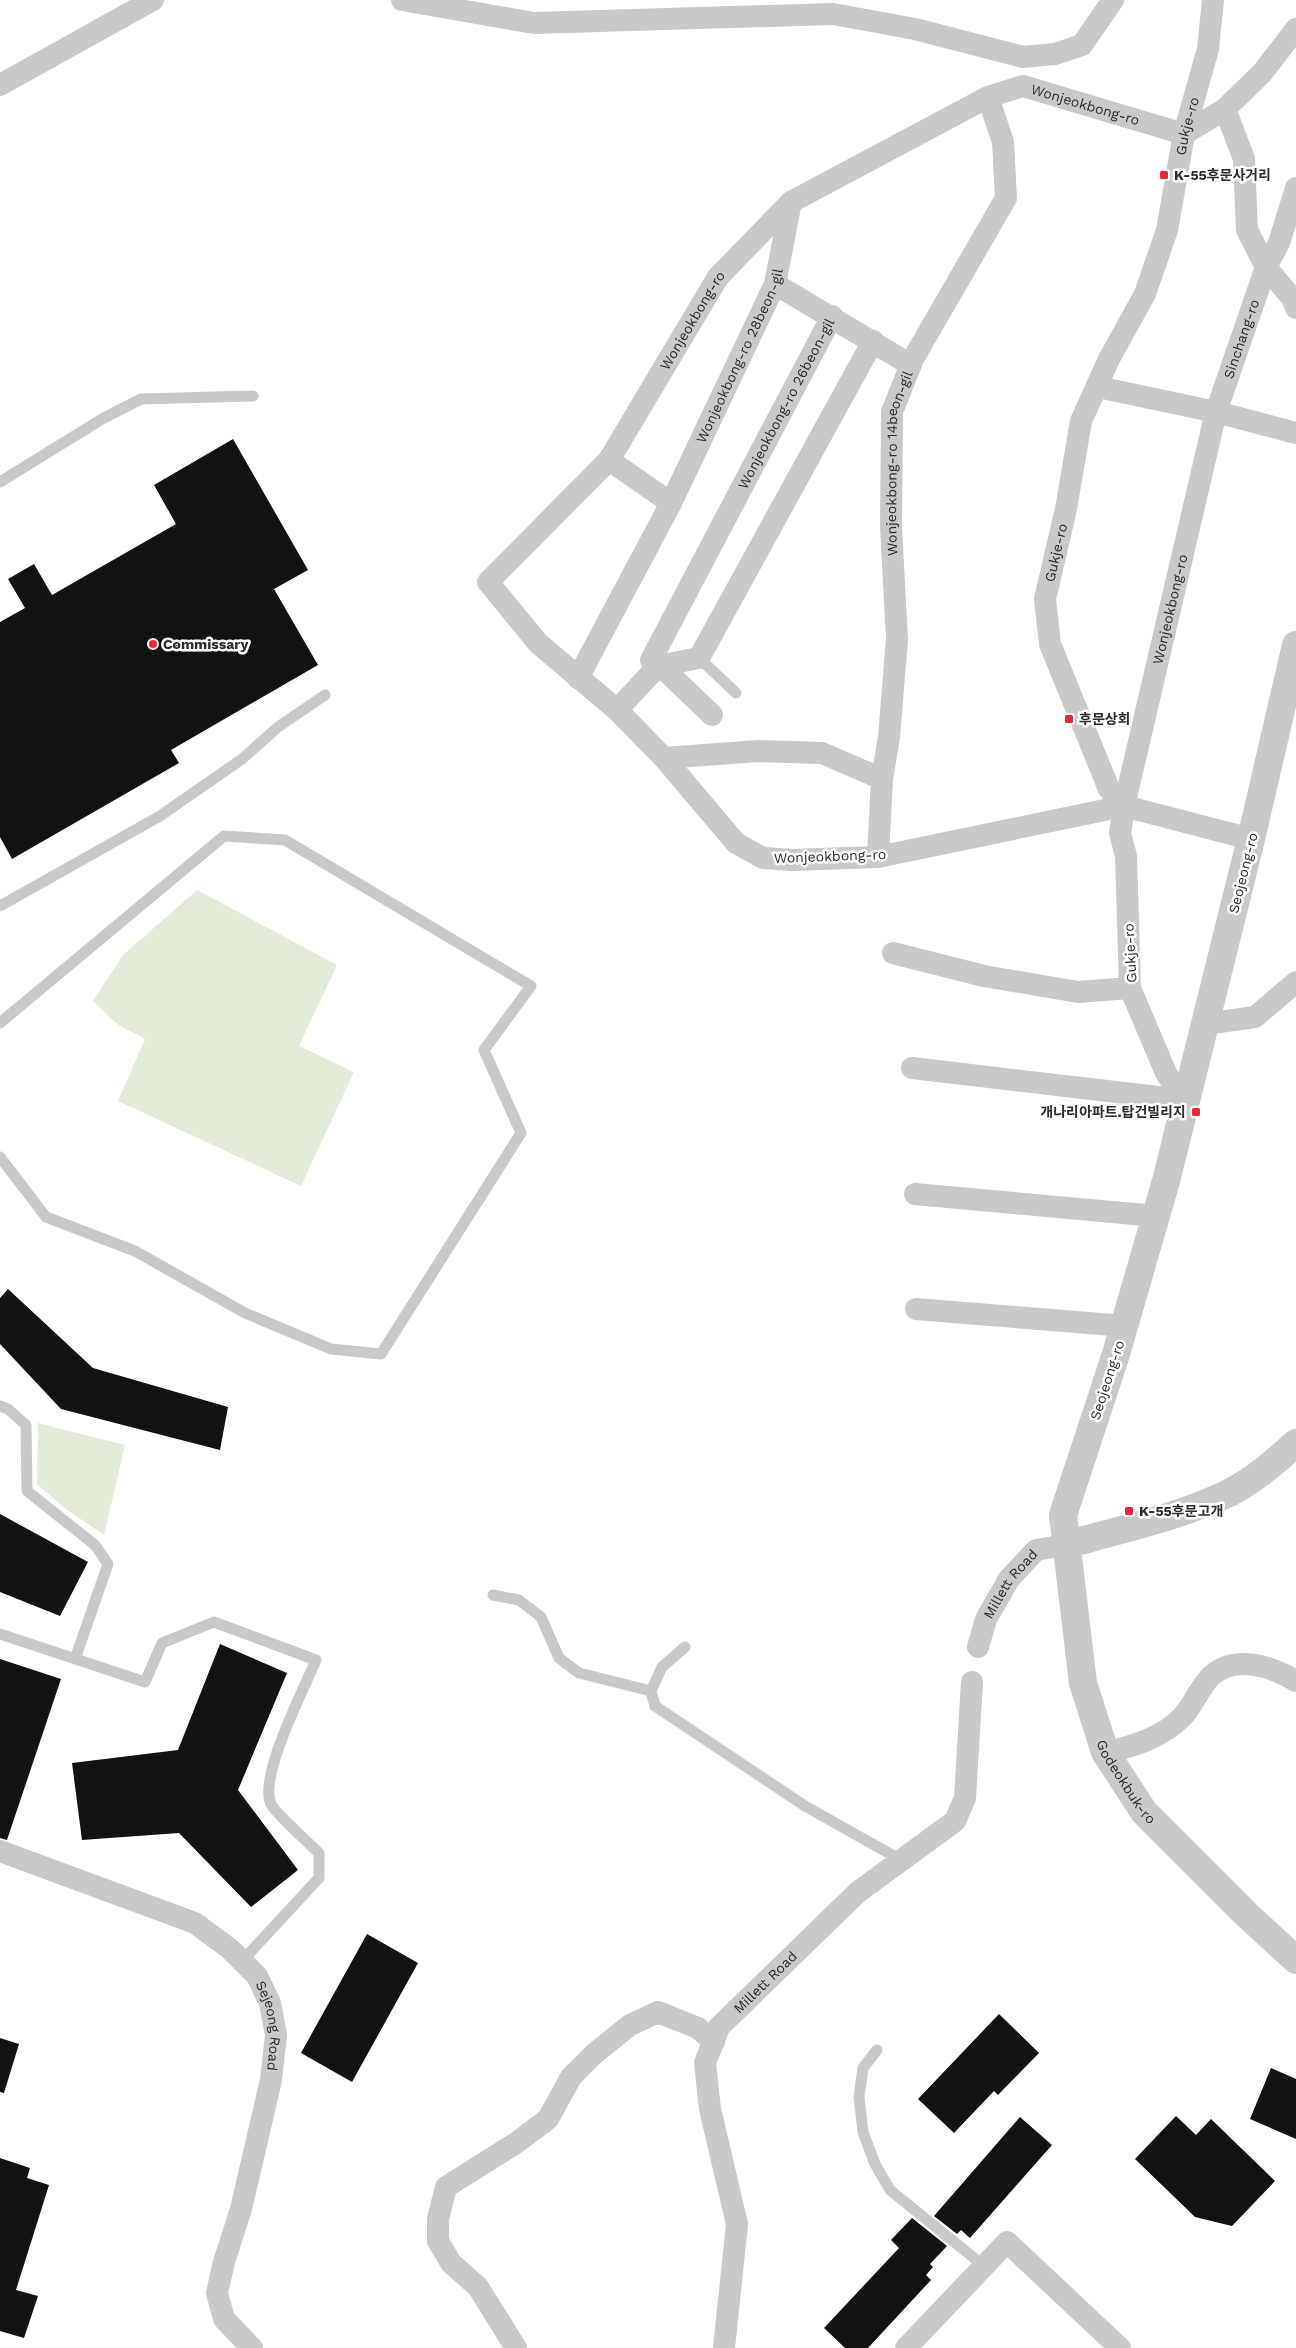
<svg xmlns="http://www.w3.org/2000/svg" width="1296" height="2348" font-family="'Work Sans','Noto Sans KR',sans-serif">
<rect width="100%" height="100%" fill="#fff"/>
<path fill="#e3ebd9" d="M197,890L337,965L299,1046L354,1072L301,1186L118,1101L145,1039L117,1024L93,1001L123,955Z
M38,1423L125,1445L104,1535L63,1507L37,1484Z"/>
<path fill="#131313" d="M233,439L308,570L274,589L318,665L171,750L179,763L12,859L0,837V622L25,608L8,579L34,564L52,595L176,524L154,485Z
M8,1289L93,1368L228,1407L220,1450L61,1409L0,1344V1298Z
M0,1514L88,1562L60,1616L0,1592Z
M220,1644L287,1673L238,1790L298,1870L251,1907L179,1833L82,1840L72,1763L178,1750Z
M0,1659L61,1679L7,1840L0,1838Z
M367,1934L418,1963L352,2082L301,2053Z
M999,2014L1039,2053L998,2095L994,2091L954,2133L918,2099Z
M0,2038L19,2044L4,2093L0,2092Z
M1271,2068L1296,2079V2139L1250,2119Z
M1176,2116L1196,2135L1211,2119L1275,2181L1232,2226L1195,2217L1135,2159Z
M1020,2117L1052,2145L970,2238L961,2230L957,2234L934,2216Z
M0,2158L30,2168L27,2178L49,2185L16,2290L38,2296L24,2338L0,2331Z
M912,2218L947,2246L930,2264L933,2267L926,2275L931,2280L868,2348H845L824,2328L899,2248L891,2240Z"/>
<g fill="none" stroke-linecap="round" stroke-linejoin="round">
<path stroke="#c9c9c9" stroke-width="11" d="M0,482L102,419L141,399L253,396
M699,658L736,693
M0,906L160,816L242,759L278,727L325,695
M0,1023L224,836L285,840L531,986L484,1050L521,1133L381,1354L331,1349L245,1313L135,1251L46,1217L0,1157
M0,1406L8,1409L26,1425L27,1491L95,1545L108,1564L75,1659
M493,1595L519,1600L541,1617L559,1658L579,1673L651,1691
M0,1634L145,1682L162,1643L214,1622L316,1660C304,1689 258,1777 271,1804C275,1813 309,1843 319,1853V1878L242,1961
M685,1647L662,1667L651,1691L655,1706L805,1806L901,1860
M877,2050L863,2068L859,2097L863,2132L875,2164L890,2190L984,2266"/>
<g stroke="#c9c9c9" stroke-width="22">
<path d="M402,0L534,23L833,14L915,29L1023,57L1055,54L1082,45L1113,0"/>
<path d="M0,85L153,0"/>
<path d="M1225,109L1244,159L1247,230L1266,267L1292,298L1296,308"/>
<path d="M775,284L911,365"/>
<path d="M1098,387L1216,412L1296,433"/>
<path d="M609,460L671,503"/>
<path id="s1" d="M578,678L671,503L775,284L791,202"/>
<path d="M617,710L658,666L699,658L873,341"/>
<path id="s2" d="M712,715L665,670L651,660L832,316"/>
<path d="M664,758L758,751L822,753L882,779"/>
<path id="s3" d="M1124,806L1216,412L1266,267L1279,243L1296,188"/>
<path id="s4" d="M1251,839L1124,806L878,857L792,860L763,858L736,843L664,758L617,710L538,643L488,582L609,460L718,277L791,202L988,97L1023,86L1184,134L1225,109L1262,73L1296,29"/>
<path id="s5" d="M878,857L882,779L889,737L897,639L891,527L892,412L913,359L1006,198L1003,142L988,97"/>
<path d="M893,953L984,976L1078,992L1130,988"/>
<path d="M1205,1024L1255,1017L1296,982"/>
<path d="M912,1068L1184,1100"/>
<path id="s6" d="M1184,1100L1166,1073L1130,988L1126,856L1120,833L1124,806L1109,789L1050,644L1045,599L1066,509L1081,421L1109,359L1145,294L1167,230L1184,134L1208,49L1213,0"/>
<path d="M915,1194L1156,1216"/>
<path d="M916,1309L1125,1326"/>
<path id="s7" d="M978,1647L986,1619L1009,1579L1036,1550L1066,1545"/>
<path d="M1106,1753C1133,1746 1162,1738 1182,1717C1193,1706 1199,1688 1211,1676C1235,1654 1271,1666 1296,1681"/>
<path id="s8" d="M0,1851L195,1923L230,1949L257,1976L270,2003L276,2035L271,2080L241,2209L224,2262L217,2293L224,2319L252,2348"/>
<path d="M516,2348L478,2287L451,2263L438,2241V2219L446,2187L516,2143L548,2119L571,2077L594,2054L630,2025L658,2012L698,2028L714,2042"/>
<path id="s9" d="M724,2348L737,2224L710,2109L705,2063L719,2027L858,1892L955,1821L965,1798L972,1682"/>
<path d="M906,2348L1007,2242L1120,2348"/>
</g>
<g stroke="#c9c9c9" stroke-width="28">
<path id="s10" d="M1296,645L1251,839L1166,1181L1116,1354L1063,1515L1083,1683L1105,1752L1144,1812L1247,1915L1296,1960"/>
<path d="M1066,1545C1121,1529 1177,1518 1229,1493C1254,1480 1275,1462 1296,1443"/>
</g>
</g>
<g fill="#ed2538" stroke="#fff" stroke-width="2">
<rect x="1159" y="170" width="10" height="10" rx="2.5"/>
<circle cx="153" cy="644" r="5"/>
<rect x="1064" y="714" width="10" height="10" rx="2.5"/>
<rect x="1191" y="1107" width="10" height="10" rx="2.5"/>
<rect x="1124" y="1506" width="10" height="10" rx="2.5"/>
</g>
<g text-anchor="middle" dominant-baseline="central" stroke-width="5" stroke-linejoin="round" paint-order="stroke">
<g font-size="14" fill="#2c2c2c" stroke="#fff">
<text stroke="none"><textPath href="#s4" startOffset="1704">Wonjeokbong-ro</textPath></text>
<text stroke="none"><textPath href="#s6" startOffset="1030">Gukje-ro</textPath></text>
<text stroke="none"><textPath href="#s4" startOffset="1224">Wonjeokbong-ro</textPath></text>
<text stroke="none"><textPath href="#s3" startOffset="482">Sinchang-ro</textPath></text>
<text stroke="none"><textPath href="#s1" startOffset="361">Wonjeokbong-ro 28beon-gil</textPath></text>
<text stroke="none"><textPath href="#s2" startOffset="372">Wonjeokbong-ro 26beon-gil</textPath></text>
<text stroke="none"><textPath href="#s5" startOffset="396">Wonjeokbong-ro 14beon-gil</textPath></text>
<text stroke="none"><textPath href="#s6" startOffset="580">Gukje-ro</textPath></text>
<text stroke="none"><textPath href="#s3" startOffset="202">Wonjeokbong-ro</textPath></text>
<text transform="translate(830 856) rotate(-2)">Wonjeokbong-ro</text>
<text transform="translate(1243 873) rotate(-76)">Seojeong-ro</text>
<text transform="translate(1130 953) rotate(-93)">Gukje-ro</text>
<text transform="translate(1107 1380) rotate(-72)">Seojeong-ro</text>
<text stroke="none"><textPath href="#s7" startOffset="72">Millett Road</textPath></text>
<text stroke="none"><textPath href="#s10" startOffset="1179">Godeokbuk-ro</textPath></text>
<text stroke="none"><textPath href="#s9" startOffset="392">Millett Road</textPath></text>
<text stroke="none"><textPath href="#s8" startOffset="342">Sejeong Road</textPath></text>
</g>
<g font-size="14" font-weight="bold" fill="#2c2c2c" stroke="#fff" text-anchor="start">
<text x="1174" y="175">K-55후문사거리</text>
<text x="163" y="644">Commissary</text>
<text x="1079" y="719">후문상회</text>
<text x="1186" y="1112" text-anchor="end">개나리아파트.탑건빌리지</text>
<text x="1139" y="1511">K-55후문고개</text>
</g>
</g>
</svg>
